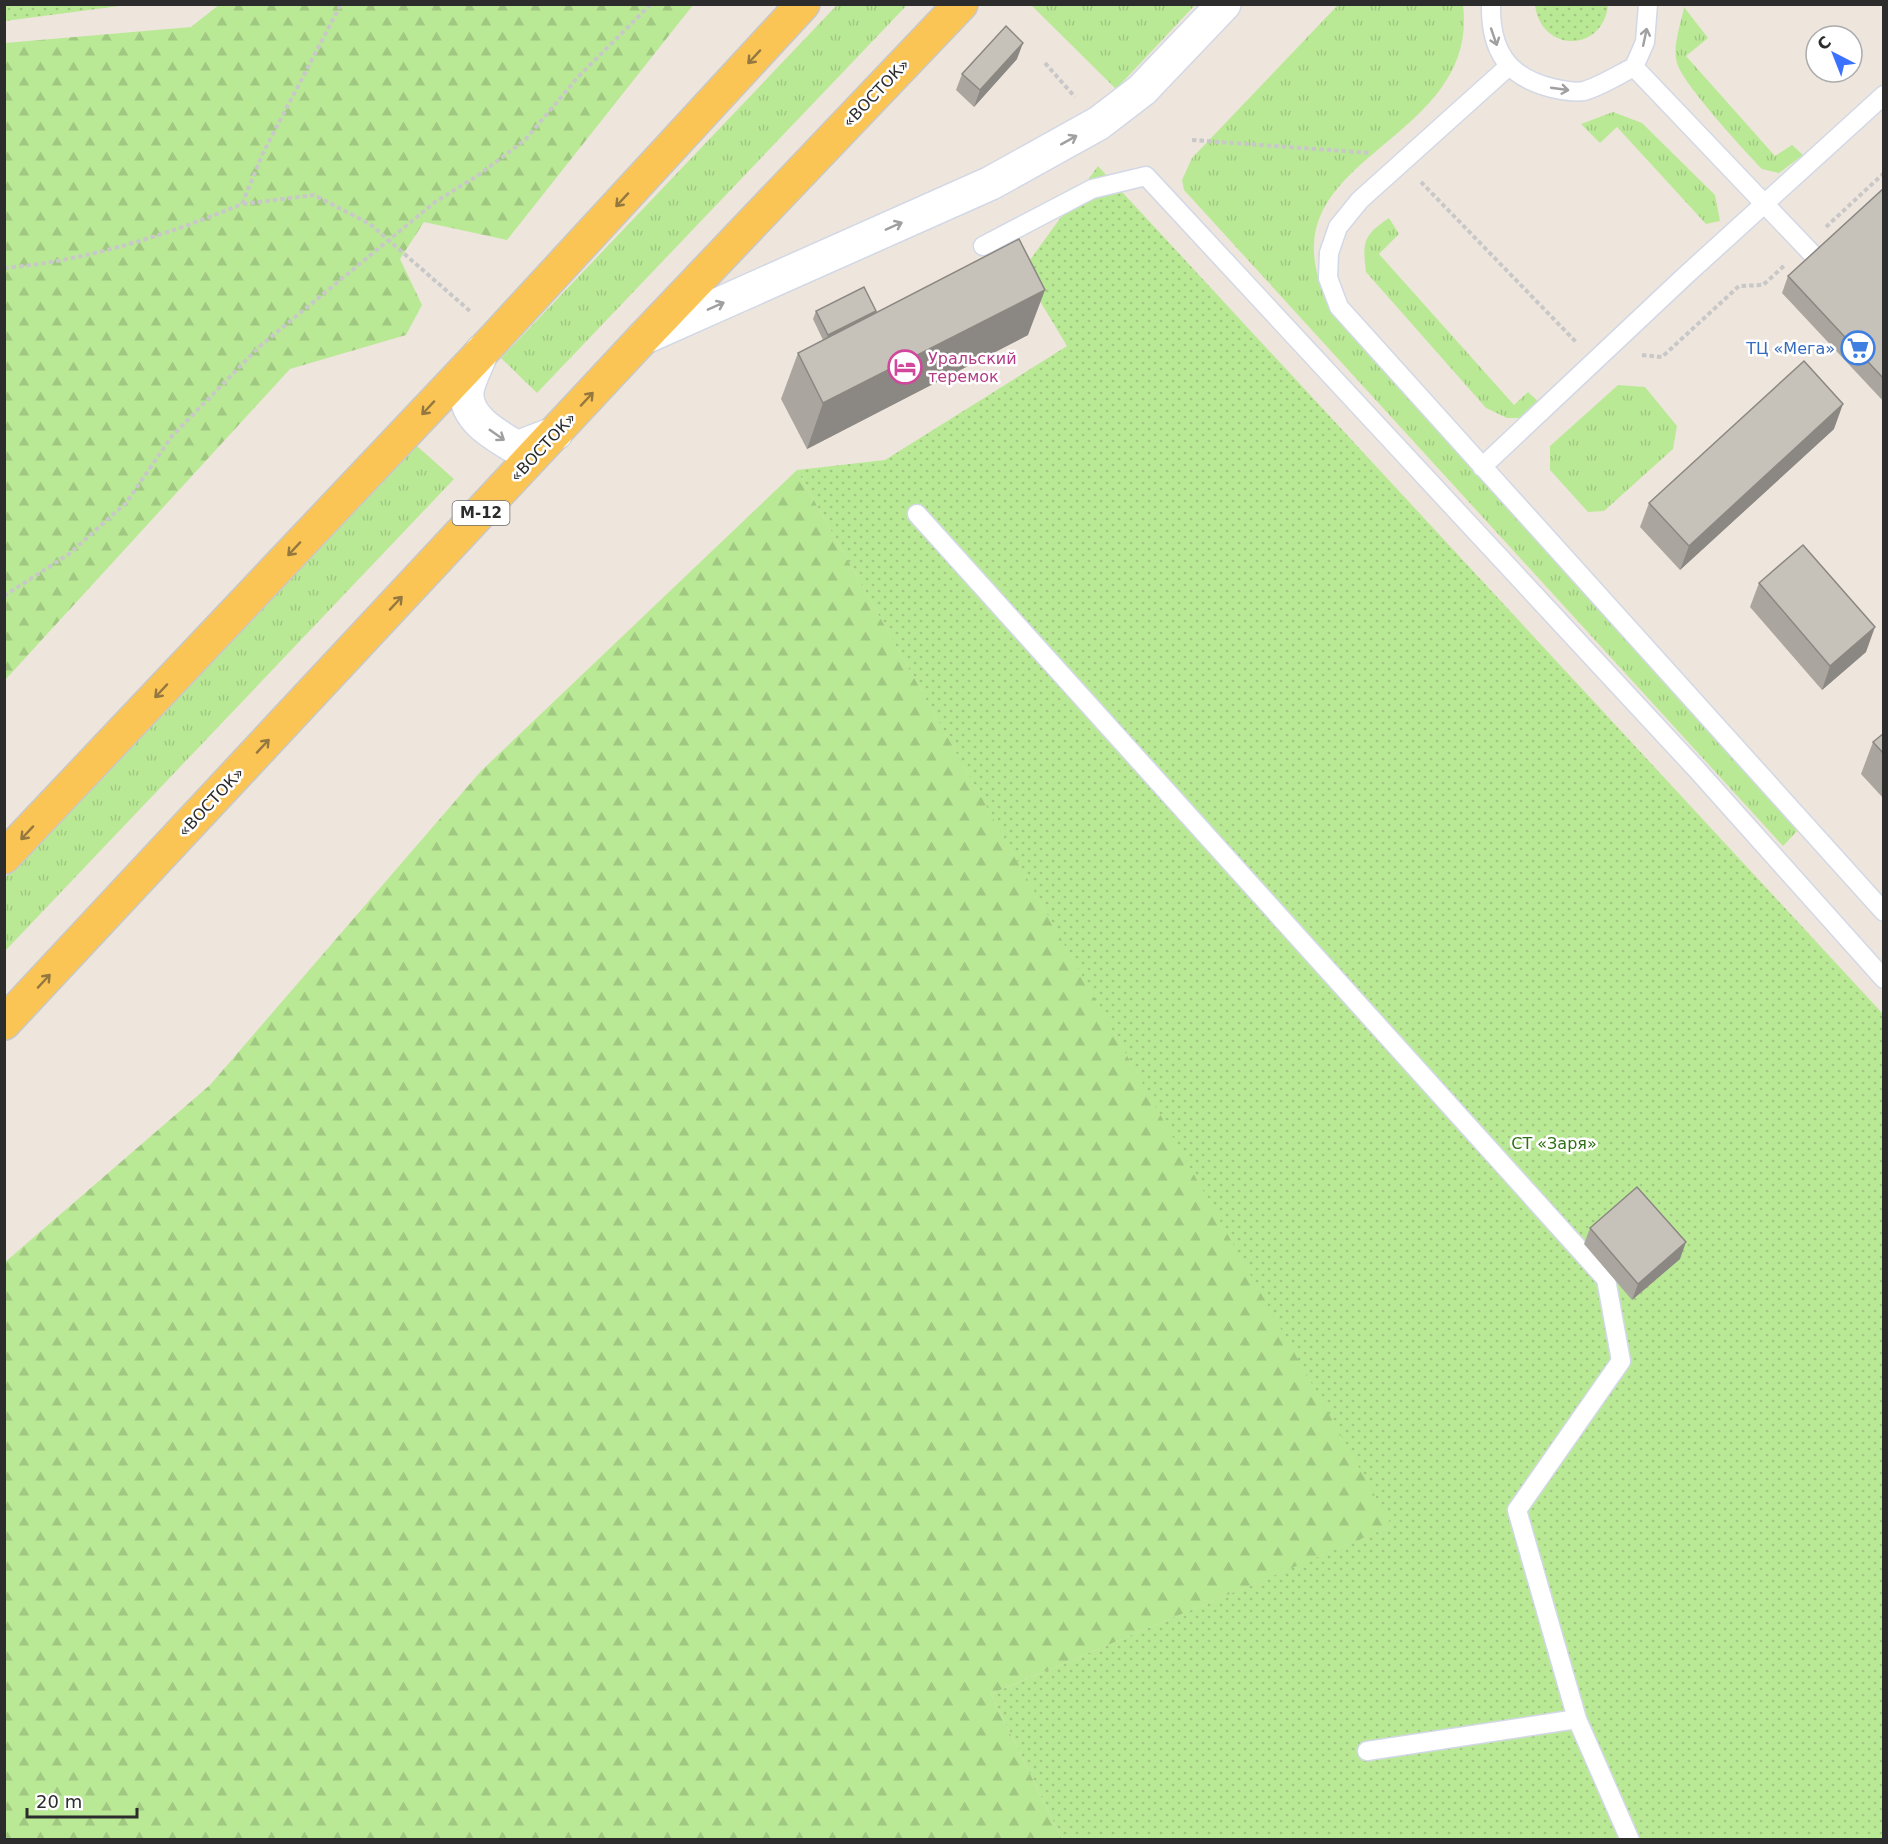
<svg xmlns="http://www.w3.org/2000/svg" width="1888" height="1844" font-family="'DejaVu Sans',sans-serif">
<defs>
<pattern id="grass-tufts" width="24" height="20" patternUnits="userSpaceOnUse" patternTransform="scale(1.5)"><rect width="24" height="20" fill="#bae996"/><path d="M3 7l-1-3M5 7V3M7 7l1-3M15 17l-1-3M17 17v-4M19 17l1-3" fill="none" stroke="#a0c881"/></pattern>
<pattern id="forest-firs" width="22" height="20" patternUnits="userSpaceOnUse" patternTransform="scale(1.5)"><rect width="22" height="20" fill="#bae996"/><path d="M5 1l3.5 6h-7zM16 11l3.5 6h-7z" fill="#a0c881"/></pattern>
<pattern id="garden-dots" width="8" height="8" patternUnits="userSpaceOnUse" patternTransform="scale(1.5)"><rect width="8" height="8" fill="#bae996"/><path d="M2 2h.1M6 6h.1" fill="none" stroke="#a0c881" stroke-width="1.8" stroke-linecap="round"/></pattern>
</defs>
<rect width="100%" height="100%" fill="#eee5dd"/>
<path fill="url(#grass-tufts)" d="M837,5H907L537,393L501,358Z
M1031,5H1195L1116,89Z
M1338,5H1463C1478,126 1317,151 1314,245C1313,263 1319,282 1325,299L1800,828L1783,846L1184,190L1182,180L1192,158Z
M1684,7L1708,38L1686,56L1775,156L1792,145L1803,155L1779,173L1762,169C1744,150 1682,83 1677,63C1672,46 1681,24 1684,7Z
M1613,112L1642,123L1715,195L1720,221L1706,224L1617,127L1600,143L1581,124Z
M1389,218L1399,234L1379,254L1514,405L1528,392L1540,403L1523,418H1507L1486,408L1366,272C1362,241 1364,235 1389,218Z
M1618,385L1645,387L1677,426L1673,449L1604,511L1588,512L1550,470V446Z
M417,446L454,479L5,951L4,879Z"/>
<path fill="url(#forest-firs)" d="M220,4L693,5L507,240L424,222L400,259L422,305L406,335L290,369L5,680V43L191,27Z
M797,470L1393,1526L991,1694L1062,1839H5L4,1263L210,1085L481,771Z"/>
<path fill="url(#garden-dots)" d="M5,4H127V5L5,21Z
M1608,5C1603,53 1541,53 1535,5Z
M1098,166L1883,1014V1839H1062L991,1694L1392,1526L797,470L885,460L1067,346L1022,271Z"/>
<g fill="none" stroke-linecap="round" stroke-linejoin="round">
<defs>
<path id="service" d="M1491,4C1490,50 1507,77 1552,88C1561,90 1575,93 1584,91C1601,86 1618,75 1634,67L1645,42L1648,4
M1509,66L1360,200L1338,227L1329,253L1328,278L1339,307L1884,912
M1634,67L1818,260
M983,246L1092,189L1146,176L1698,771L1884,979
M1482,467L1685,276L1884,95
M917,514L1606,1279L1621,1361L1517,1510L1577,1719L1630,1840
M1367,1751L1577,1719"/>
<path id="minor" d="M643,338L991,183L1099,123L1142,90L1224,4
M482,351C478,363 469,378 467,391C464,419 498,436 517,448L556,433"/>
<path id="primary" d="M4,857L497,336L803,4
M4,1023L643,338L961,4"/>
</defs>
<use href="#service" stroke="#d2d8e5" stroke-width="21"/>
<use href="#minor" stroke="#d2d8e5" stroke-width="36"/>
<use href="#primary" stroke="#c8c8c8" stroke-width="36"/>
<path stroke="#c8c8c8" stroke-width="4" stroke-dasharray="4.5 3" stroke-linecap="butt" d="M1045,63L1075,97
M1192,140L1371,153
M1421,182L1576,342
M243,204L314,195L370,224L471,312
M1826,227L1884,173
M4,268C86,261 167,235 242,204L263,153L341,4
M1642,355L1662,357L1739,286L1763,285L1785,265
M4,596L69,554L126,503L172,436L260,346L435,202L477,176L525,140L578,77L651,4"/>
<use href="#service" stroke="#fff" stroke-width="18"/>
<use href="#minor" stroke="#fff" stroke-width="33"/>
<use href="#primary" stroke="#fbc555" stroke-width="33"/>
</g>
<path fill="#aaa69f" d="M1017,59L974,107L956,90L962,74Z
M1884,188V402L1782,293L1788,276Z
M816,311H876L875,313L1028,335L807,449L781,399L798,353L823,340L813,319Z
M1834,429L1680,570L1640,527L1649,503Z
M1759,583L1866,652L1822,690L1750,607Z
M1884,733V799L1861,774L1873,742Z
M1590,1228L1680,1259L1632,1300L1584,1244Z"/>
<path fill="#8b8782" d="M1023,43L1017,59L974,107L980,90Z
M1045,290L1028,335L807,449L823,403Z
M876,311L873,319L825,344L828,335Z
M1843,404L1834,429L1680,570L1689,546Z
M1875,627L1866,652L1822,690L1830,666Z
M1686,1242L1680,1259L1632,1300L1638,1284Z"/>
<path fill="#c6c1b9" stroke="#8b8782" stroke-width="1.5" d="M1006,26L1023,43L980,90L962,74Z
M1884,188V379L1788,276Z
M1019,239L1045,290L823,403L798,353Z
M864,287L876,311L828,335L816,311Z
M1804,361L1843,404L1689,546L1649,503Z
M1803,545L1875,627L1830,666L1759,583Z
M1884,733V754L1873,742Z
M1637,1187L1686,1242L1638,1284L1590,1228Z"/>
<defs><path id="oneway-shaft" d="M-6 0H5M1.5-3L5.5 0L1.5 3" fill="none" stroke-width="1.6" stroke-linecap="round" stroke-linejoin="round" transform="scale(1.5)"/></defs>
<g stroke="#a0a0a0">
<use href="#oneway-shaft" transform="translate(1494 37) rotate(71)"/>
<use href="#oneway-shaft" transform="translate(1645 37) rotate(-78)"/>
<use href="#oneway-shaft" transform="translate(1560 89) rotate(8)"/>
<use href="#oneway-shaft" transform="translate(1069 140) rotate(-29)"/>
<use href="#oneway-shaft" transform="translate(894 226) rotate(-24)"/>
<use href="#oneway-shaft" transform="translate(716 306) rotate(-24)"/>
<use href="#oneway-shaft" transform="translate(497 435) rotate(35)"/>
</g>
<g stroke="#947840">
<use href="#oneway-shaft" transform="translate(754 57) rotate(133)"/>
<use href="#oneway-shaft" transform="translate(622 200) rotate(133)"/>
<use href="#oneway-shaft" transform="translate(587 399) rotate(-47)"/>
<use href="#oneway-shaft" transform="translate(428 408) rotate(133)"/>
<use href="#oneway-shaft" transform="translate(294 549) rotate(133)"/>
<use href="#oneway-shaft" transform="translate(396 603) rotate(-47)"/>
<use href="#oneway-shaft" transform="translate(161 691) rotate(133)"/>
<use href="#oneway-shaft" transform="translate(263 746) rotate(-47)"/>
<use href="#oneway-shaft" transform="translate(27 833) rotate(133)"/>
<use href="#oneway-shaft" transform="translate(44 981) rotate(-47)"/>
</g>
<defs>
<symbol id="supermarket-ring" viewBox="-11 -11 22 22"><circle r="9.5" fill="#fff" stroke="#3f7fe0" stroke-width="1.5"/><path d="M-6-5.5h2.5l.6 2H6L4.5 2H-2.5L-4.4-4H-6ZM-1.5 3.2a1.3 1.3 0 1 0 .1 0ZM3 3.2a1.3 1.3 0 1 0 .1 0Z" fill="#3f7fe0"/></symbol>
<symbol id="hotel-ring" viewBox="-11 -11 22 22"><circle r="9.5" fill="#fff" stroke="#d1479c" stroke-width="1.5"/><path d="M-6-4.5h1.5V1H6V5H4.5V3h-9V5H-6ZM-4 0a1.8 1.8 0 1 1 3.6 0ZM.5 0V-2.5h3Q6-2.5 6 0Z" fill="#d1479c"/></symbol>
</defs>
<g fill-rule="evenodd">
<use href="#supermarket-ring" x="1839" y="329" width="38" height="38"/>
<use href="#hotel-ring" x="886" y="348" width="38" height="38"/>
</g>
<g text-anchor="middle" dominant-baseline="central" stroke-width="5" stroke-linejoin="round" paint-order="stroke">
<rect fill="#fff" stroke="#6b6b6b" stroke-width="1.5" x="452.5" y="501" width="57" height="24" rx="4.5"/>
<g font-size="15" font-weight="bold" fill="#2c2c2c">
<text x="481" y="513">М-12</text>
</g>
<g font-size="16" fill="#2c2c2c" stroke="#fff">
<text transform="translate(876 93) rotate(-46)">«ВОСТОК»</text>
<text transform="translate(543 447) rotate(-47)">«ВОСТОК»</text>
<text transform="translate(211 802) rotate(-47)">«ВОСТОК»</text>
</g>
<g font-size="16" fill="#366cbe" stroke="#fff" text-anchor="end">
<text x="1835" y="348">ТЦ «Мега»</text>
</g>
<g font-size="16" fill="#b23c85" stroke="#fff" text-anchor="start">
<text x="928" y="358">Уральский<tspan x="928" dy="18">теремок</tspan></text>
</g>
<g font-size="16" fill="#307015" stroke="#fff">
<text x="1554" y="1143">СТ «Заря»</text>
</g>
</g>
<rect width="1888" height="1844" fill="none" stroke="#2c2c2c" stroke-width="12"/>
<g transform="translate(1834 54) rotate(318)"><circle r="28" fill="#ffffff" stroke="#ababab" stroke-width="1.5"/>
<path d="M0-4.5L10 22L0 15L-10 22Z" fill="#3a71ff"/>
<text y="-9" font-size="16" font-weight="bold" text-anchor="middle" fill="#2c2c2c">С</text>
</g>
<path d="M27 1808v9h110v-9" fill="none" stroke="#2c2c2c" stroke-width="3"/>
<text x="36" y="1808" font-size="18" fill="#2c2c2c" stroke="#ffffff" stroke-width="4.5" paint-order="stroke">20 m</text>
</svg>
